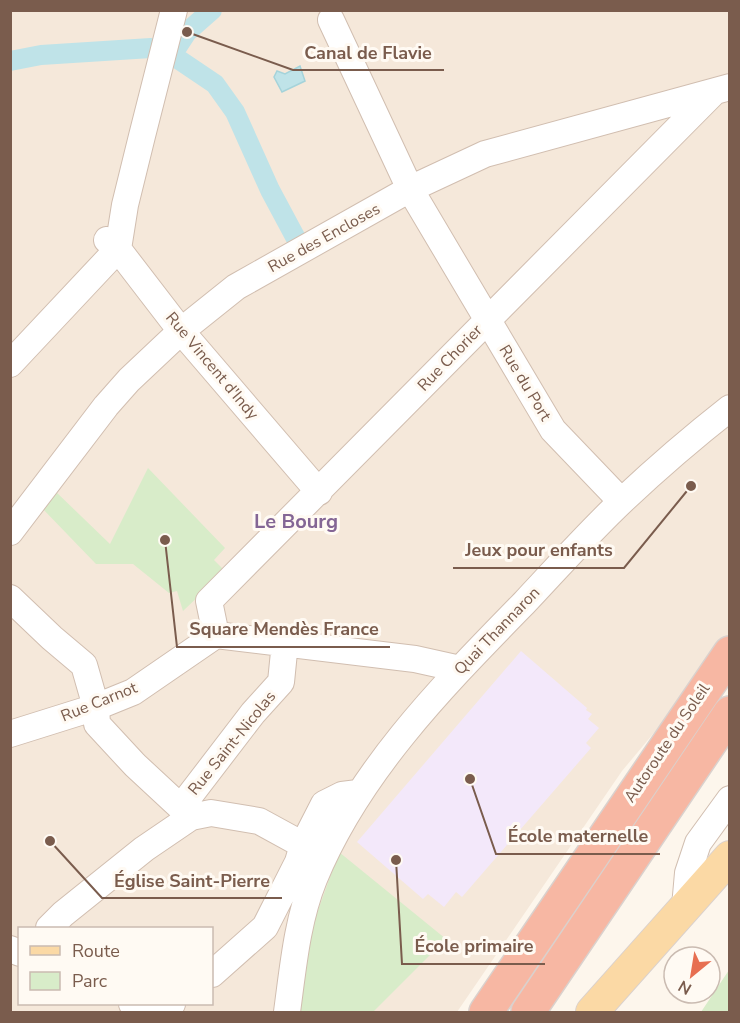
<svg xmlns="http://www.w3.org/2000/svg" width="740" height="1023" font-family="'Nunito Sans',sans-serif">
<rect width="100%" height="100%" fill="#fdf6ec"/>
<path fill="#f5e8da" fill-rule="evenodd" d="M10,11H729V643L622,771L457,1012H11ZM20,928H212V1004H20Z"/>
<path fill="#f3e8fa" d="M521,651L587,708L586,710L592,714L588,719L599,728L586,743L591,748L462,897L456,892L444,907L428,894L423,899L357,842Z"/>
<path fill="#d8ecc9" d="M148,468L225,548L214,560L225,571L183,611L177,591L169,593L133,564H96L40,506L53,489L110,544Z
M339,852L446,939L373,1012H296L312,927Z
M729,970V1012H701Z"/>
<path fill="#bfe3e8" stroke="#a5d3da" stroke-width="1.5" d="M300,66L305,81L282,92L274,77L277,71L285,74Z"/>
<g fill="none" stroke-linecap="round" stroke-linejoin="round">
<path stroke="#bfe3e8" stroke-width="20" d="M172,55L187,32L212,10
M10,61L41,55L151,48L172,55L215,84L235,112L270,190L300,246"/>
<defs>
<path id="minor" d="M331,20L410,189L553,430L621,501
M107,240L118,249L181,331L319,492
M10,364L118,249L125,205L142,136L174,10
M10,532L106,406L129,380L181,331L236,287L410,189L485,154L730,87
M10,598L52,638L84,665L96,707L97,724L135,765L191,817
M216,635L209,601L714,92
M10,734L96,707L133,692L216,635L415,659L460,669
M181,807L253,713L281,682L285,642
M685,907L688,873L698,843L730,799
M49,928L63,914L144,849L191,817L211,813L259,821L303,845
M10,949L20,953
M212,974L265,927L298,862L303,845L324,804L342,795L358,793
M132,1004L153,1011L172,1004
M287,1012C293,968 297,921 314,879C359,770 444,685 525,602C557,568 589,532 623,500C657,468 693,437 730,408"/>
<path id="major" d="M592,1012L730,857"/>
<path id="highway" d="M486,1012L730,653
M528,1012L730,713"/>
</defs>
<use href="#minor" stroke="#d1beb0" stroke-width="28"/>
<use href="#major" stroke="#dad1cd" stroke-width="34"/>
<use href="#highway" stroke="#dad1cd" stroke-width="36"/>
<use href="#minor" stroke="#fff" stroke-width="26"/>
<use href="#major" stroke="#fbd9a5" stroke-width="32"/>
<use href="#highway" stroke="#f7b7a3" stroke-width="33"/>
</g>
<g text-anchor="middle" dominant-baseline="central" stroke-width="6" stroke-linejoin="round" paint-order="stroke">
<g font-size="16" fill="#7a5c4d" stroke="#fffaf3">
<text transform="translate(324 238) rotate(-29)">Rue des Encloses</text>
<text transform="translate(450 358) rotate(-46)">Rue Chorier</text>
<text transform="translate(212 366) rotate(50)">Rue Vincent d'Indy</text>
<text transform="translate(525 383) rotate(59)">Rue du Port</text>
<text transform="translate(497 631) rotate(-46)">Quai Thannaron</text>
<text transform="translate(99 702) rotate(-22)">Rue Carnot</text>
<text transform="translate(232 743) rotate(-51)">Rue Saint-Nicolas</text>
<text transform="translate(667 743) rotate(-56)">Autoroute du Soleil</text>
</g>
<g font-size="20" font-weight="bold" fill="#846695" stroke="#fffaf3">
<text x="296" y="521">Le Bourg</text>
</g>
</g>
<path fill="none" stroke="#7a5c4d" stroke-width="2" d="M187 32L293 70H444M691 486L624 568H453M165 540L177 647H390M470 779L496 854H660M50 841L102 898H282M396 860L402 964H545"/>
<g fill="#7a5c4d" stroke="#fffaf3" stroke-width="2">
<circle cx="187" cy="32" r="6"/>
<circle cx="691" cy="486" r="6"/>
<circle cx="165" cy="540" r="6"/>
<circle cx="470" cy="779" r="6"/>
<circle cx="50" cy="841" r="6"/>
<circle cx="396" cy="860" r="6"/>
</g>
<g font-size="18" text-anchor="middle" font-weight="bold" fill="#7a5c4d" stroke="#fffaf3" stroke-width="6" stroke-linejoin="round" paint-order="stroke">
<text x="368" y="59">Canal de Flavie</text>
<text x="539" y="556">Jeux pour enfants</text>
<text x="284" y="635">Square Mendès France</text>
<text x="578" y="842">École maternelle</text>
<text x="192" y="887">Église Saint-Pierre</text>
<text x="474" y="952">École primaire</text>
</g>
<rect width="740" height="1023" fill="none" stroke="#7a5c4d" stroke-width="24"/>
<rect x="18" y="927" width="195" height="78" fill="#fffaf3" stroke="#cabbb1" stroke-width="1.5"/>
<rect x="30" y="946" width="30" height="9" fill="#fbd9a5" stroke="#cabbb1" stroke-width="1.5"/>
<text x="72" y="957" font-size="18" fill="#7a5c4d">Route</text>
<rect x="30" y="972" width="30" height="18" fill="#d8ecc9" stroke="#cabbb1" stroke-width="1.5"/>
<text x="72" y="987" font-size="18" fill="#7a5c4d">Parc</text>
<g transform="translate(692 975) rotate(210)"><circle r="28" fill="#fffaf3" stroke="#cabbb1" stroke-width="1.5"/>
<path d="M0-4.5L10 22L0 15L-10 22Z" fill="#e76f51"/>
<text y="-9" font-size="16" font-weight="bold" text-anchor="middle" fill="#7a5c4d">N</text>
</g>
</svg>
